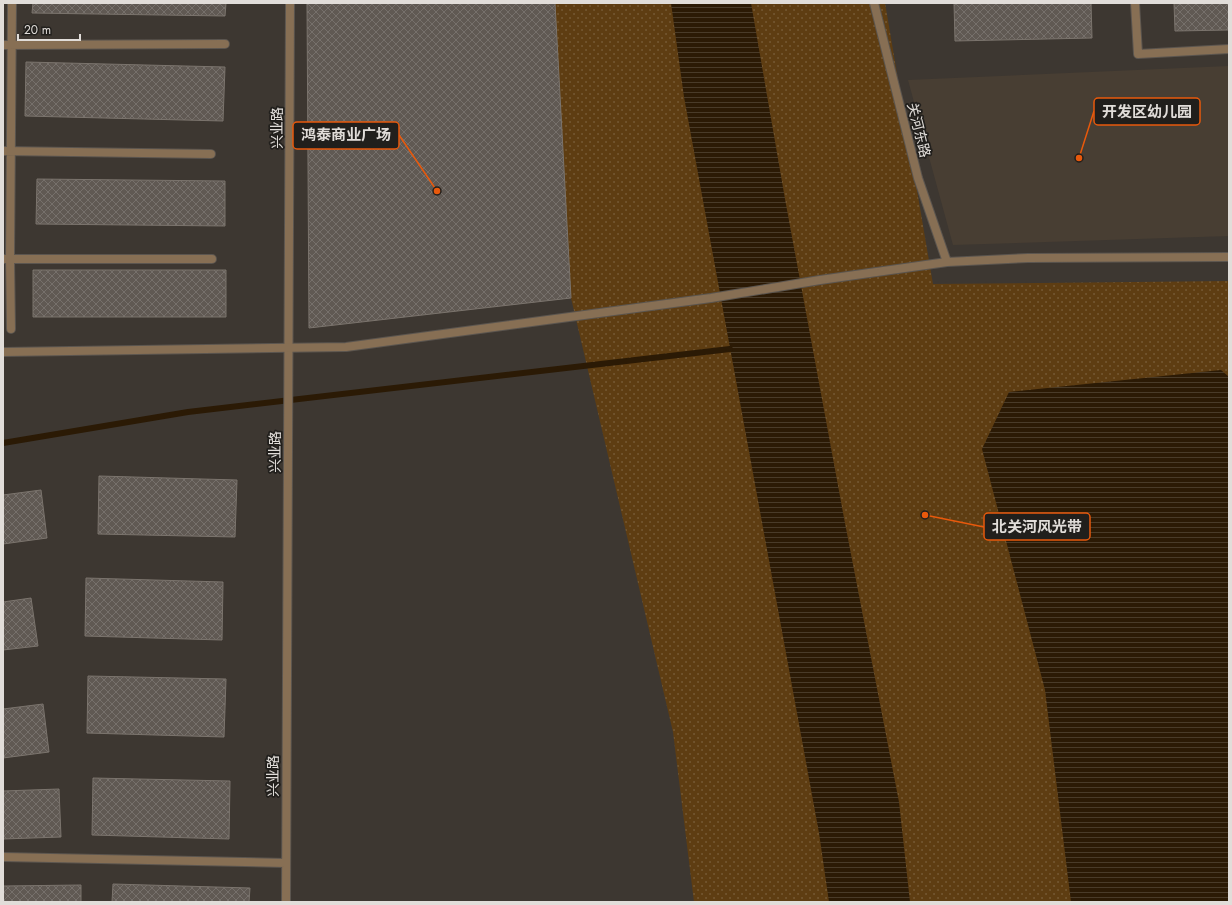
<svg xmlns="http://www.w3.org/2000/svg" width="1232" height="905" font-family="Jost,'Noto Sans SC',sans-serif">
<defs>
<pattern id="park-dots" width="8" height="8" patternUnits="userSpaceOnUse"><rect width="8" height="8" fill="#5e3d12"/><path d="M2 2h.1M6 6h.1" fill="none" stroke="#755934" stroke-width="1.8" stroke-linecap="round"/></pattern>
<pattern id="water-rules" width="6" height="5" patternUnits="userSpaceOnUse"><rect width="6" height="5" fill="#2b1a05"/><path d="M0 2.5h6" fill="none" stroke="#493b29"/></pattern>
<pattern id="building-cross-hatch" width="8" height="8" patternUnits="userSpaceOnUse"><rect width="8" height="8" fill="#605953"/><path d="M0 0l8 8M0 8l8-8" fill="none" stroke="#76706b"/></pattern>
</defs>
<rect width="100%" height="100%" fill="#3d3731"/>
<path fill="#483e33" d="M1229,66V236L953,245L908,80Z"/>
<path fill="url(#park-dots)" d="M555,3H885L933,284L1229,281V902H694L673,732L571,298Z"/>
<path fill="url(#water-rules)" d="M671,3H751L785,199L844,518L899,802L910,902H829L819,833L684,97Z
M1221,370L1229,377V902H1071L1045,690L982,449L1009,392Z"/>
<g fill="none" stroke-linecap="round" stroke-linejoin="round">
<path stroke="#2b1a05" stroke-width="6" d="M3,443L188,412L730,349"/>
</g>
<path fill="url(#building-cross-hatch)" stroke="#7b746d" d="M33,3H226L225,16L32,13Z
M307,3H555L571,298L309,328Z
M954,3H1091L1092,38L955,41Z
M1174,3H1229V30L1175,31Z
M26,62L225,67L223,121L25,116Z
M37,179L225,181V226L36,224Z
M33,270H226V317H33Z
M99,476L237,480L235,537L98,534Z
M41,490L47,538L3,544V495Z
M86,578L223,582L222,640L85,636Z
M31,598L38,646L3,650V602Z
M88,676L226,679L224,737L87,733Z
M43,704L49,752L3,758V709Z
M93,778L230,781L229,839L92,835Z
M59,789L61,837L3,839V791Z
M113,884L250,888L249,902H112Z
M81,885V902H3V886Z"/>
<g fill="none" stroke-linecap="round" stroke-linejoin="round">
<defs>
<path id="minor" d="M1135,3L1138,54L1229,49
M3,45L225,44
M3,151L211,154
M3,259H10L12,3
M11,329L10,259H212
M3,857L286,863
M286,902L290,3"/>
<path id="tertiary" d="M874,3L918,178L947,262
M3,352L346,347L711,298L820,280L947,262L1028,258L1229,257"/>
</defs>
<use href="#minor" stroke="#5b554f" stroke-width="10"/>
<use href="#tertiary" stroke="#5b554f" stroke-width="10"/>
<use href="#minor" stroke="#876f54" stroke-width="8"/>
<use href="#tertiary" stroke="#876f54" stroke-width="8"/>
</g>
<g text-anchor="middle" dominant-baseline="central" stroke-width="3.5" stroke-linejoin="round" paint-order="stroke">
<g font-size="14" fill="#e1ddd9" stroke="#211f1c">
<text transform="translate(277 128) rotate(-90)">兴业路</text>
<text transform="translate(919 130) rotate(76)">关河东路</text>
<text transform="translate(275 452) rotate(-90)">兴业路</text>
<text transform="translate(273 776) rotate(-90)">兴业路</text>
</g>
</g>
<path fill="none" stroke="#e8590c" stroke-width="1.5" d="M1079 158L1094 111M437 191L399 135M925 515L984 527"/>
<g fill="#e8590c" stroke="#211f1c" stroke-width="1.5">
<circle cx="1079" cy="158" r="4"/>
<circle cx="437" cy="191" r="4"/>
<circle cx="925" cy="515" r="4"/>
</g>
<g fill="#211f1c" stroke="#e8590c" stroke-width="1.5">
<rect x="1094" y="98" width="106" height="27" rx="4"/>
<rect x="293" y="122" width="106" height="27" rx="4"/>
<rect x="984" y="513" width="106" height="27" rx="4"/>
</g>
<g font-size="15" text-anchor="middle" font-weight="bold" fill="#e1ddd9">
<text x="1147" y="117">开发区幼儿园</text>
<text x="346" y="140">鸿泰商业广场</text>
<text x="1037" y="532">北关河风光带</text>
</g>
<rect width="1232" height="905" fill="none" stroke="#e1ddd9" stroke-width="8"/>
<path d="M18 34v6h62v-6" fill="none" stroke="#e1ddd9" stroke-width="2"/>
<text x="24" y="34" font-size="12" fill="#e1ddd9" stroke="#211f1c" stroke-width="3" paint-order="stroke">20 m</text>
</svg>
